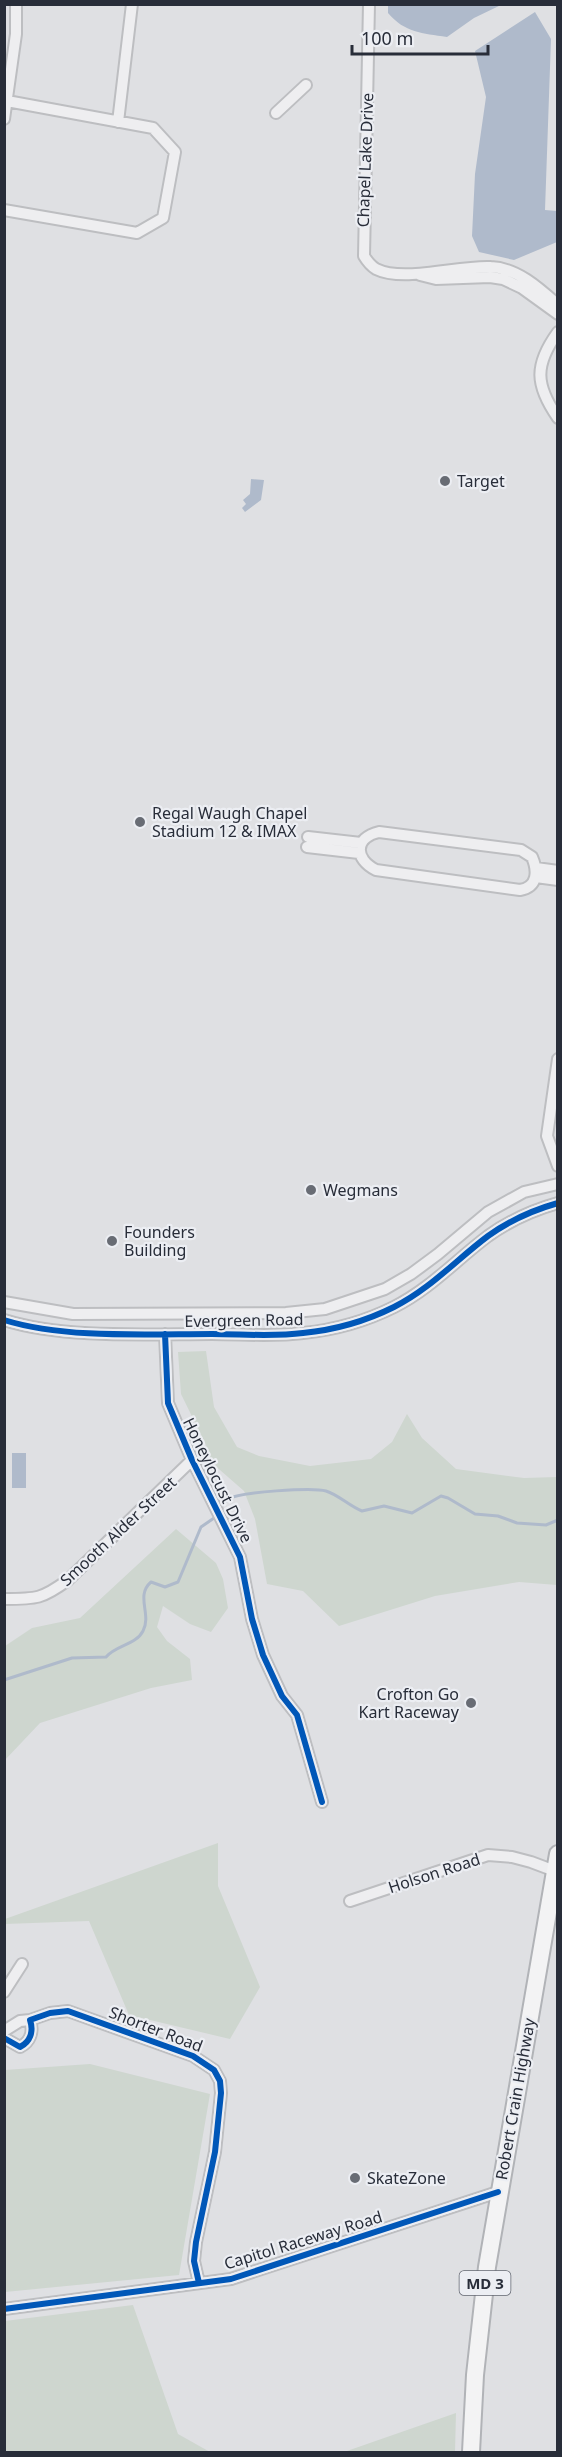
<svg xmlns="http://www.w3.org/2000/svg" width="562" height="2457" font-family="'Noto Sans',sans-serif">
<rect width="100%" height="100%" fill="#dfe0e3"/>
<path fill="#ced6cf" d="M206,1351L214,1407L237,1447L259,1456L310,1466L371,1459L392,1442L407,1414L422,1438L456,1469L524,1478L557,1477V1585L519,1582L435,1596L339,1626L303,1591L267,1584L255,1519L244,1491L212,1463L206,1445L181,1394L178,1352Z
M176,1529L216,1563L223,1579L228,1608L211,1632L190,1624L163,1606L157,1627L167,1641L190,1659L192,1680L151,1688L40,1723L5,1760V1646L32,1628L80,1618Z
M218,1843V1886L260,1987L230,2039L129,2015L89,1921L5,1924V1919Z
M90,2064L210,2094L179,2275L5,2292V2070Z
M133,2305L178,2434L210,2452H5V2321Z
M456,2413L455,2452H344Z"/>
<path fill="#afbacb" d="M388,5V4L501,5L474,18L447,37C422,33 405,33 388,13Z
M535,12L551,39L545,210L557,211V242L514,260L479,252L472,236L475,174L486,97L475,51Z
M251,479L264,480L261,500L245,512L242,508L246,504L243,500L250,494Z
M12,1453H26V1488H12Z"/>
<g fill="none" stroke-linecap="round" stroke-linejoin="round">
<path stroke="#afbacb" stroke-width="3" d="M220,1510C222,1506 225,1501 229,1499C239,1492 313,1487 326,1491C339,1495 349,1506 362,1511L384,1506L412,1513L441,1496L448,1498L475,1514L498,1516L517,1523L546,1525L558,1520
M4,1680L72,1658L106,1657C116,1645 136,1645 143,1631C152,1614 135,1596 151,1582L165,1587L178,1582L201,1527L217,1516"/>
<defs>
<path id="minor" d="M369,4L364,256C367,261 371,266 376,269C404,283 459,265 491,267C517,268 539,288 558,305
M276,113L306,85
M4,119L16,34V4
M118,122L132,4
M4,210L137,233L163,218L175,152L153,128L7,101
M420,275L436,279L490,277L503,279L522,288L558,314
M558,332C534,365 535,385 558,418
M379,832L521,850L532,857C538,871 538,887 520,890L376,870C354,859 354,838 379,832Z
M308,837L361,843
M307,847L359,853
M536,868L558,871
M536,877L558,880
M558,1059L547,1136L558,1166
M4,1302L73,1314L286,1313L325,1309L385,1289L411,1274L438,1254L488,1212L524,1192L558,1184
M4,1320C65,1339 148,1334 212,1334C242,1334 273,1337 303,1333C334,1330 366,1321 394,1307C430,1289 456,1260 488,1236C509,1221 533,1210 558,1203
M165,1334L168,1403L192,1460L240,1557L252,1619L263,1655L282,1696L297,1715L322,1802
M4,1599C37,1599 42,1599 68,1580L192,1460
M350,1901L488,1855L512,1857L531,1862L555,1871
M4,1992L22,1964
M4,2031L20,2021L30,2020
M4,2038L20,2047C30,2042 34,2032 30,2020L50,2013L68,2011L193,2056L214,2070L220,2081L221,2093L215,2152L196,2242L194,2261L199,2283
M4,2309L231,2279L498,2192"/>
<path id="trunk" d="M471,2452L475,2375L487,2267L558,1854"/>
</defs>
<use href="#minor" stroke="#bdbec1" stroke-width="14"/>
<use href="#trunk" stroke="#b1b3b7" stroke-width="20"/>
<use href="#minor" stroke="#eeeef0" stroke-width="10"/>
<use href="#trunk" stroke="#f3f3f4" stroke-width="16"/>
<defs>
<path id="cycleway" d="M4,1320C65,1339 148,1334 212,1334C242,1334 273,1337 303,1333C334,1330 366,1321 394,1307C430,1289 456,1260 488,1236C509,1221 533,1210 558,1203
M165,1334L168,1403L192,1460L240,1557L252,1619L263,1655L282,1696L297,1715L322,1802
M4,2038L20,2047C30,2042 34,2032 30,2020L50,2013L68,2011L193,2056L214,2070L220,2081L221,2093L215,2152L196,2242L194,2261L199,2283
M4,2309L231,2279L498,2192"/>
</defs>
<use href="#cycleway" stroke="#eceef3" stroke-width="10"/>
<use href="#cycleway" stroke="#0057b8" stroke-width="6"/>
</g>
<g fill="#686c74" stroke="#eceef3" stroke-width="2">
<circle cx="445" cy="481" r="6"/>
<circle cx="140" cy="822" r="6"/>
<circle cx="311" cy="1190" r="6"/>
<circle cx="112" cy="1241" r="6"/>
<circle cx="471" cy="1703" r="6"/>
<circle cx="355" cy="2178" r="6"/>
</g>
<g text-anchor="middle" dominant-baseline="central" stroke-width="4.5" stroke-linejoin="round" paint-order="stroke">
<rect fill="#eceef3" stroke="#636771" stroke-width="1.5" x="459.5" y="2271" width="51" height="24" rx="4.5"/>
<g font-size="15" font-weight="bold" fill="#282d39">
<text x="485" y="2283">MD 3</text>
</g>
<g font-size="16" fill="#282d39" stroke="#eceef3">
<text transform="translate(365 160) rotate(-88)">Chapel Lake Drive</text>
<text transform="translate(244 1320) rotate(-1)">Evergreen Road</text>
<text transform="translate(218 1480) rotate(64)">Honeylocust Drive</text>
<text transform="translate(118 1531) rotate(-43)">Smooth Alder Street</text>
<text transform="translate(434 1873) rotate(-18)">Holson Road</text>
<text transform="translate(156 2029) rotate(21)">Shorter Road</text>
<text transform="translate(515 2099) rotate(-80)">Robert Crain Highway</text>
<text transform="translate(303 2240) rotate(-17)">Capitol Raceway Road</text>
</g>
<g font-size="16" fill="#282d39" stroke="#eceef3" text-anchor="start">
<text x="457" y="481">Target</text>
<text x="152" y="813">Regal Waugh Chapel<tspan x="152" dy="18">Stadium 12 &amp; IMAX</tspan></text>
<text x="323" y="1190">Wegmans</text>
<text x="124" y="1232">Founders<tspan x="124" dy="18">Building</tspan></text>
<text x="459" y="1694" text-anchor="end">Crofton Go<tspan x="459" dy="18">Kart Raceway</tspan></text>
<text x="367" y="2178">SkateZone</text>
</g>
</g>
<rect width="562" height="2457" fill="none" stroke="#282d39" stroke-width="12"/>
<path d="M352 45v9h136v-9" fill="none" stroke="#282d39" stroke-width="3"/>
<text x="361" y="45" font-size="18" fill="#282d39" stroke="#eceef3" stroke-width="4.5" paint-order="stroke">100 m</text>
</svg>
